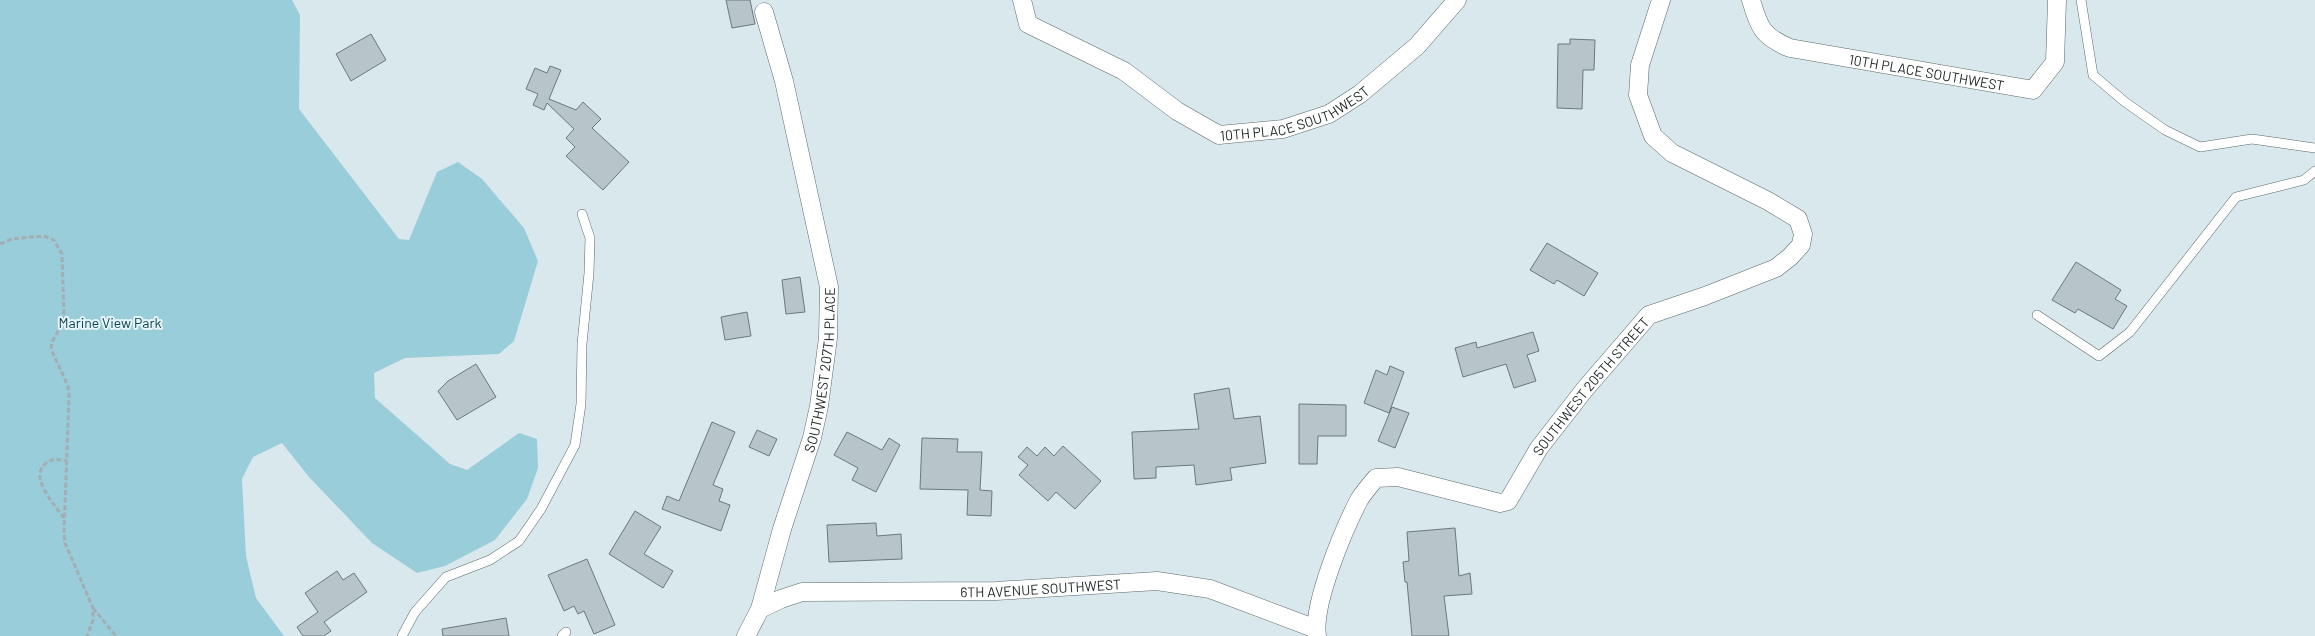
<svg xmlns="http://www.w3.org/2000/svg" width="2315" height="636" font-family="Barlow,sans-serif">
<rect width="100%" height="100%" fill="#d9e8ec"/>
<path fill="#9acdda" d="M0,0H292L300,15L299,109L399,239L409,240L437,172L458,162L482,179L524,228L538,261L514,341L499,354L405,358L374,373L375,398L450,464L467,470L519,433L537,439L538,468L527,499L495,540L445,566L417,573L372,543L309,477L282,443L253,457L242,479L246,556L256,598L284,636H0Z"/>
<path fill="#b7c5c9" stroke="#6b797c" d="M726,0H750L755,24L732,28Z
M371,34L386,60L351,81L336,54Z
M1570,39L1595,40L1594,70H1583L1582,109L1557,108L1558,44H1570Z
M550,66L561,70L549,99L576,110L583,102L601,119L592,128L629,162L603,190L566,156L575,147L566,138L574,129L547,103L544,110L533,105L538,94L526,89L535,68L547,73Z
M1547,243L1598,273L1584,296L1557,280L1554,284L1530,270Z
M2076,262L2121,290L2115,299L2127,306L2113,329L2078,309L2075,313L2052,300Z
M800,277L805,312L786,314L782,280Z
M747,312L751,336L725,340L721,317Z
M1533,332L1539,351L1527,355L1536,381L1514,388L1506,364L1463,377L1455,348L1476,342L1477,348Z
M476,364L496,397L457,420L438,391L448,381Z
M1390,366L1404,372L1389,413L1364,403L1376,370L1387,375Z
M1229,388L1234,419L1260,416L1266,463L1230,468L1232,480L1196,485L1194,465L1156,467V478L1134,479L1132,432L1199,429L1194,394Z
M1299,404L1346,405V436H1318L1317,464H1299Z
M1392,407L1409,413L1395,448L1378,441Z
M712,422L735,432L713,485L723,489L719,501L730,505L721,531L662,509L667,496L679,501Z
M757,430L777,439L769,456L749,447Z
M847,432L882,450L889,438L900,445L876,492L852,480L858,468L834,455Z
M922,438L958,439L957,452H982L980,490L992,491L991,516L967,515L968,490L920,489Z
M1063,446L1101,481L1075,509L1056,492L1048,501L1019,475L1028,465L1018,457L1027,447L1037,456L1045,447L1054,456Z
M635,511L661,527L644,554L673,571L663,588L609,554Z
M876,523L877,536L901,534L902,559L829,562L827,525Z
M1455,528L1459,576L1470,573L1472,594L1444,596L1449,636H1412L1407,582H1405L1403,562L1409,561L1407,532Z
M587,559L615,625L594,634L584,611L578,614L574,606L564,611L548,575Z
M337,571L343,580L354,573L367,592L324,622L331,631L324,636H303L297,627L318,612L305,593Z
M506,618L509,636H443L442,629Z"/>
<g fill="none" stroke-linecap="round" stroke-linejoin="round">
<defs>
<path id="lane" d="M2081,0L2093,75L2125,102L2165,130L2200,147L2252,139L2315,148
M2037,315L2099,356L2130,332L2236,197L2304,180L2315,171
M402,636L415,612L446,577L490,560L519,541L541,509L575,445L581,404L582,344L589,273L590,238L582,214
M562,636L566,632"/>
<g id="street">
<path id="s1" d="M1022,0L1028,24L1124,71L1177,111L1219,135L1283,129L1329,114L1360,94L1417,46L1457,0"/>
<path id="s2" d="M1751,0C1759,28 1763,37 1790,48L2033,90L2055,62L2057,0"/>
<path id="s3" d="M760,609L781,599L802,592L996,591L1157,581L1210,589L1316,629"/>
<path id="s4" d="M746,636L760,609L782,529L812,438L819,406L828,338L829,287L784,81L764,12"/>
<path id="s5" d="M1317,636C1312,604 1344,529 1359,500C1364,492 1370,485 1376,478L1398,477L1500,503L1508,501L1539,448L1585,389L1649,315L1705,296L1776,268L1790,257L1801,245L1803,234L1798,219L1768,201L1672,153L1653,136L1638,95L1640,65L1661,0"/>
</g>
</defs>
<use href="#lane" stroke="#5b686b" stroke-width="10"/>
<use href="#street" stroke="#5b686b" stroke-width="19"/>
<path stroke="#a2aeb2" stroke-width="3" stroke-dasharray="5 2.5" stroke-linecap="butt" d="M0,244L12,239L30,237L44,236L54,240L62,254L64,317L62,324L52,342L51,349L68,386L69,396L64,532L65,543L93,608V620L87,636
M64,518C55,505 29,478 45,464C52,458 58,459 67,461
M93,608L116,636"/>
<use href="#lane" stroke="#fff" stroke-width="9"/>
<use href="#street" stroke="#fff" stroke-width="18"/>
</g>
<g text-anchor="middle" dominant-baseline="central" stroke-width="4" stroke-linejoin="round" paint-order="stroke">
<g font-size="14" fill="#252b2d" stroke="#e6f5f9">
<text stroke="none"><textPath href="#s2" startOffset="204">10TH PLACE SOUTHWEST</textPath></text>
<text stroke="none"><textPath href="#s1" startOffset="326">10TH PLACE SOUTHWEST</textPath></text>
<text stroke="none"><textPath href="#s4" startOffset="278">SOUTHWEST 207TH PLACE</textPath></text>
<text stroke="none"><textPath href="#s5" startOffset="449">SOUTHWEST 205TH STREET</textPath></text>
<text stroke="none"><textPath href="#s3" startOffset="284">6TH AVENUE SOUTHWEST</textPath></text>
</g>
<g font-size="14" fill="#083f49" stroke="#e6f5f9">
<text x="110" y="322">Marine View Park</text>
</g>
</g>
</svg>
